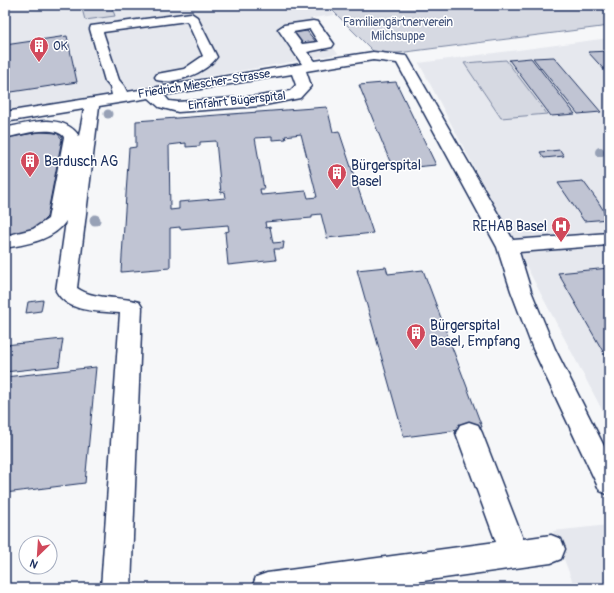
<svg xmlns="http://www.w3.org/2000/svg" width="614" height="593" font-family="Pangolin,sans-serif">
<rect width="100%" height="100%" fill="#f6f7f9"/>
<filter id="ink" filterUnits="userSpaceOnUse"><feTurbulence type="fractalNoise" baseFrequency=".025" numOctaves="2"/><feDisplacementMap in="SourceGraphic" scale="8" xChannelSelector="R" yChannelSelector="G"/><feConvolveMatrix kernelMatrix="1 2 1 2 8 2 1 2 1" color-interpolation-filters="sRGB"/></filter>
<g filter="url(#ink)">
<path fill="#e6e8ee" d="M5,5H326L335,15L312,18L338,54L5,111Z
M609,38V423L419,63Z
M609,525V588H575L553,531Z"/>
<path fill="#d6d9e2" stroke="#7884a0" d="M81,5H111L115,16L85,20Z
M327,5H609V26L398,53H375Z
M506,60L547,114L501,118L464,63Z"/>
<path fill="#c0c4d3" stroke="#1b2f5e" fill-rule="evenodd" d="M307,31L316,42L302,44L293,33Z
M67,36L77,82L5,93V45Z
M609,51V75L588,52Z
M554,57L601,112L578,114L533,58Z
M531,58L575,114L551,116L509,60Z
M396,82L436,165L393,169L359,85Z
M327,107L333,132L339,131L373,233L327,238L321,214L312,215V218L265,222L266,228L270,227L273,243L284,242L283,249H274L276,260L228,265L225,232L229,231L228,225L180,229V227L170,228V268L121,272L129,148L136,147V121ZM301,134L317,197L308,198L306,191L261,195L260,189H264L255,138L272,137V140L286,139L285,136ZM216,141L221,193L225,192L226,198L179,202V209L170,210L169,145L186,143V147L200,146V142Z
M40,132L57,133L62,139L47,217L37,227L30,230L5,235V138Z
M560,150L564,156L544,158L540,152Z
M583,181L597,200L609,219L584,221L558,183Z
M386,267L388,274L423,270L482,427L404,437L357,270Z
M609,268V362L558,273Z
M43,300L41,311L26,313L28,302Z
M63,339L59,366L5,372V345Z
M96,367L85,483L5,493V377Z"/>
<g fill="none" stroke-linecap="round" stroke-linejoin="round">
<defs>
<path id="minor" d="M191,13L197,17L217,57C206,73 175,85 157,80L155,77L157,74L184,69L203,56L187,21L103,32L119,80L124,86L127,92L302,64L278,29L284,25L313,21L318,22L334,44L332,47L307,52L315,61L373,52L407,56L513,240L609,233V245L519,252L531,291L555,349L609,456V495L600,491L533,349L511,291L497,247L397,63L373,60L306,71L311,86L300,98L260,106L178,112L159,107L149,98L99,106L77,288C94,300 119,296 139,302L142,307L131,588H101L120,313C98,311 68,313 56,291L66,221C53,241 26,244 5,248V236L33,229L48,219L64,137C54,124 19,135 5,138V128C29,123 63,112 79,136L84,109L5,122V112L112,95L110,87L105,81L90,29L91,26ZM310,29L318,42L302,44L293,32ZM292,74L296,85L290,91L260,96L178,102L169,101L164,95Z
M469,422L478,425L482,433L523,539L551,535L561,539L565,549L561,559L551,563L373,588H252L256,577L267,573L496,542L456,433L460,425Z"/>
</defs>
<use href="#minor" stroke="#1b2f5e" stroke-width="3"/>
<use href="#minor" fill="#fff" fill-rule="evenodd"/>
</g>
<g fill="#97a1b6">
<circle cx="108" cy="114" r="4.5"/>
<circle cx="600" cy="152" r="5"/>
<circle cx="95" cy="220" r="5.5"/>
</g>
</g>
<defs>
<symbol id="building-pin" viewBox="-11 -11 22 30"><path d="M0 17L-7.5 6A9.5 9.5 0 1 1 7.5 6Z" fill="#d1495b" stroke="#fff"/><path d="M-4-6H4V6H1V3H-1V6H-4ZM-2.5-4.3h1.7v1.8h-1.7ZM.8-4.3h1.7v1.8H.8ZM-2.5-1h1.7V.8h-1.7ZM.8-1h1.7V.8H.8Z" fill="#fff"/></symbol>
<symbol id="hospital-pin" viewBox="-11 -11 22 30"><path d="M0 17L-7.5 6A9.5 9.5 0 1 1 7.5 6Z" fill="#d1495b" stroke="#fff"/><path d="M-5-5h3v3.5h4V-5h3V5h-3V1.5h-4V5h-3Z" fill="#fff"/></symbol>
</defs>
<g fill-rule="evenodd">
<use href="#building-pin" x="28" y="35" width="22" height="30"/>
<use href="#building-pin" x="19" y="150" width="22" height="30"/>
<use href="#building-pin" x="326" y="162" width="22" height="30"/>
<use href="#hospital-pin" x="550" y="215" width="22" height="30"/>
<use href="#building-pin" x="405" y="322" width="22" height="30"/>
</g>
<g text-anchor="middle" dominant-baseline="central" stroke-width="3" stroke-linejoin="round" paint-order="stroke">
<g font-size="12" fill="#4a5a7f" stroke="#fff">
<text x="398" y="22">Familiengärtnerverein<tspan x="398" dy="14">Milchsuppe</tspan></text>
</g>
<g font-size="12" fill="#1b2f5e" stroke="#fff" text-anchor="start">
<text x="53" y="46">OK</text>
</g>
<g font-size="12" fill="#1b2f5e" stroke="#fff">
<text transform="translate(204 84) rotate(-9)">Friedrich Miescher-Strasse</text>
<text transform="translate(237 101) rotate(-6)">Einfahrt Bügerspital</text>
</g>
<g font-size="14" fill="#1b2f5e" stroke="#fff" text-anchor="start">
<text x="44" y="161">Bardusch AG</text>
<text x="351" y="165">Bürgerspital<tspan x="351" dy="16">Basel</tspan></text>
<text x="547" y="226" text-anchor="end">REHAB Basel</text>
<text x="430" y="325">Bürgerspital<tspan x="430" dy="16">Basel, Empfang</tspan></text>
</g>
</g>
<rect width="614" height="593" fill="none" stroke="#fff" stroke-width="20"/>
<rect x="10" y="10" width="594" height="573" fill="none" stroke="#1b2f5e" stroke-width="1.5" filter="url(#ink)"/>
<g transform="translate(38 555) rotate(205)"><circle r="19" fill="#ffffff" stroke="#a4acbf"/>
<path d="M0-3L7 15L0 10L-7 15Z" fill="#d1495b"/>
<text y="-6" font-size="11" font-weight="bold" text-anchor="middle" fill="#1b2f5e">N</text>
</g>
</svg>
